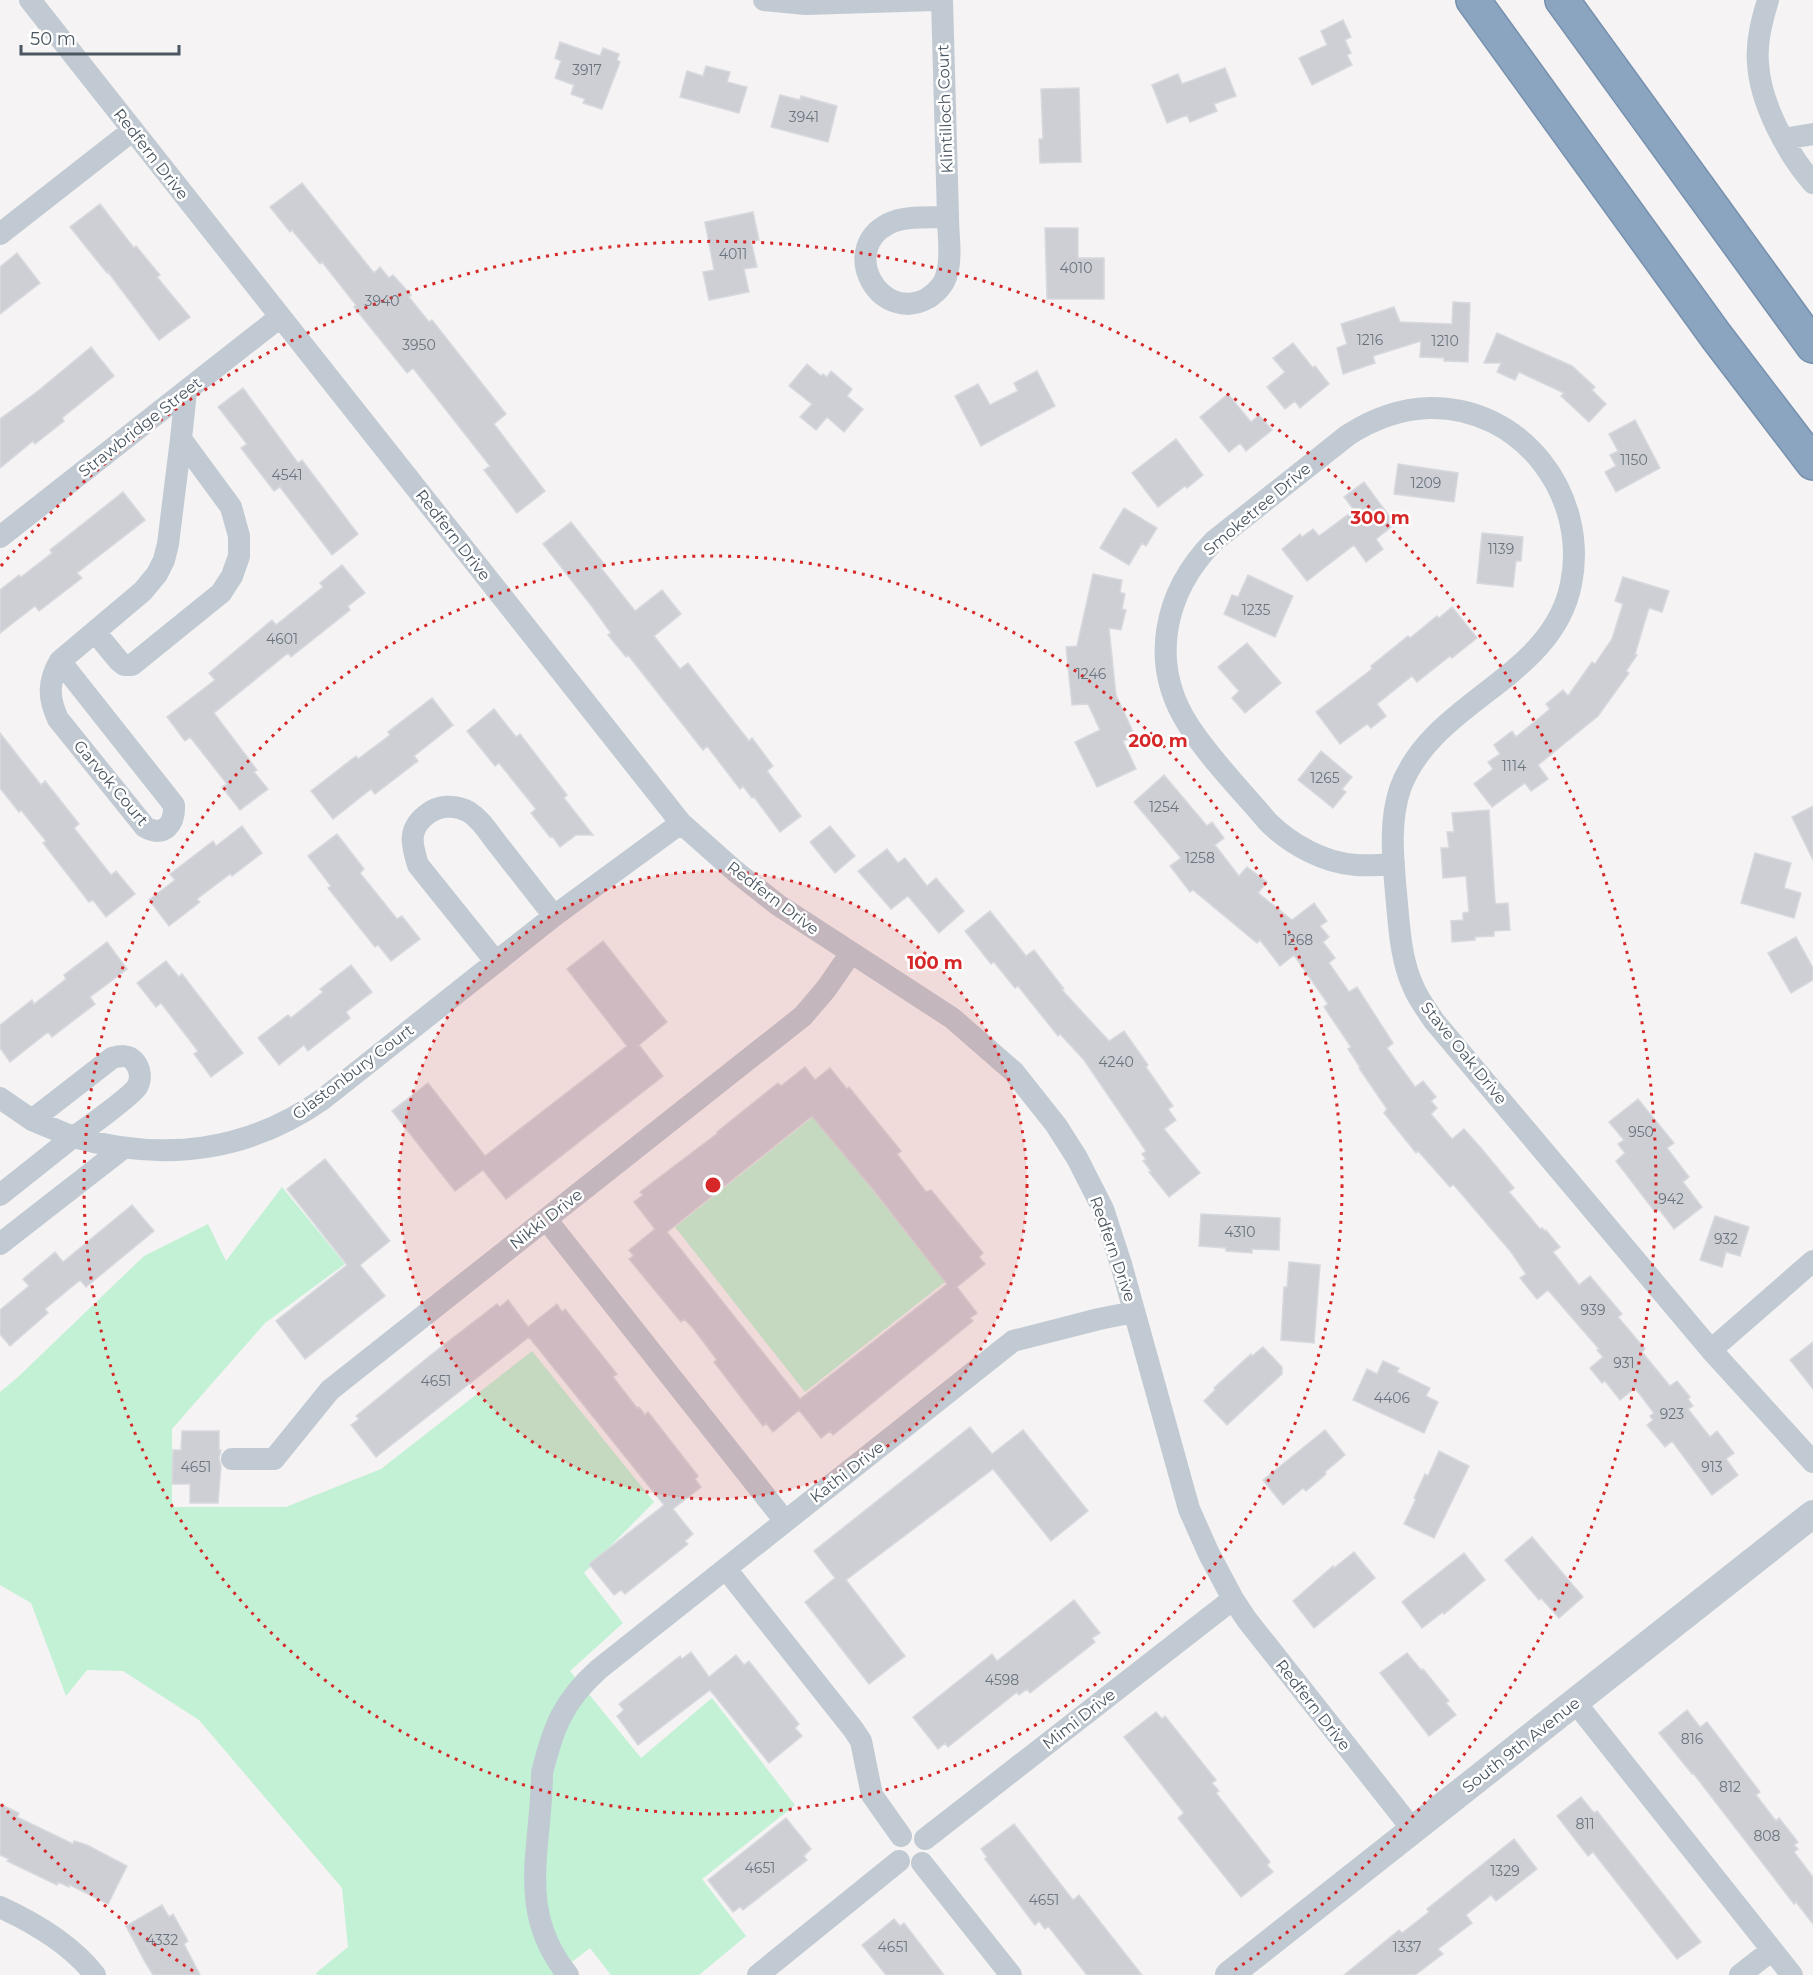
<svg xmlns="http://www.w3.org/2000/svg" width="1813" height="1975" font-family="Montserrat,sans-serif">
<rect width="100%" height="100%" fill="#f5f3f3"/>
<path fill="#c3f1d5" d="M814,1116L945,1282L805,1392L675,1227Z
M282,1187L345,1264L265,1323L172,1429V1507H286L381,1469L532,1351L654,1502L584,1573L623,1623L570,1671L641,1758L712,1698L795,1805L702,1879L746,1936L699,1975H611L590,1948L555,1975H317L316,1973L348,1947L342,1888L199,1720L123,1671L87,1670L66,1696L31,1603L0,1585V1392L18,1377L144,1256L208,1224L226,1261Z"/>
<path fill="#cdcfd5" stroke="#d7d9de" stroke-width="1.5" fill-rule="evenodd" d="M1343,20L1351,37L1345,40L1351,53L1347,55L1352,65L1312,85L1299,58L1327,45L1321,31Z
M560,42L600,56L603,48L619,54L617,60L620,62L602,109L583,103L585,99L571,94L574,85L555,78L561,61L555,58Z
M706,66L730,72L727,82L747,87L739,113L680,97L687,71L703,76Z
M1225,68L1236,96L1214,104L1217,111L1190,122L1187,115L1167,123L1152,85L1178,74L1182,84Z
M1079,88L1081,162L1040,163L1039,139H1043L1041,89Z
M780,95L800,100L801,96L837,106L828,142L771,127Z
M302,183L374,273L380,267L389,278L393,275L411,295L409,297L429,322L432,320L506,414L494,424L545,491L517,513L484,470L490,466L413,368L407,373L354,307L356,305L322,262L320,264L292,230L290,232L270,207Z
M100,204L134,248L136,246L160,275L157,277L190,317L159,340L108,272L107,273L70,227Z
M753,212L759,240L751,241L757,267L744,269L749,292L709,300L703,272L714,270L705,222Z
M1045,228H1078V258H1104V299H1047Z
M17,253L40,283L0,314V267Z
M1453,302L1470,303L1468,362L1444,361V358L1420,357L1421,341L1373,356L1375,363L1343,374L1337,348L1347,344L1341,324L1394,307L1400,322L1452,324Z
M1497,333L1572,366L1595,387L1592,390L1606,404L1589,422L1561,396L1564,393L1519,372L1515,380L1497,372L1501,363H1484Z
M1293,343L1313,368L1315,366L1329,384L1300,408L1295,401L1285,409L1267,387L1285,372L1273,358Z
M91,347L114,376L62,418L64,421L35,444L33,441L0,468V419L38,391Z
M807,364L821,376L823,374L827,377L831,371L852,389L847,396L863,409L844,432L827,417L816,430L800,417L812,404L789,386Z
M1037,371L1055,406L981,446L955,396L978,384L990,405L1018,391L1014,383Z
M243,388L298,463L302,460L358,534L332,555L280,487L274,491L241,448L247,444L218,407Z
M1228,394L1251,422L1259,415L1272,430L1246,451L1240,443L1229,452L1200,417Z
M1635,420L1660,468L1616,492L1605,472L1616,466L1610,455L1618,451L1609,434Z
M1176,439L1203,475L1187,488L1185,486L1158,507L1132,473Z
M1398,464L1458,473L1454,502L1394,494Z
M1364,482L1395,524L1376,539L1383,549L1366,562L1354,545L1307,581L1282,549L1300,534L1302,537L1313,529L1319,536L1354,510L1344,497Z
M123,492L145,520L77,573L82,578L39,611L35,606L0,633V590L19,575L21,577L52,553L50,550Z
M1124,508L1157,528L1146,546L1142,543L1129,565L1100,548Z
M571,522L605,565L601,568L635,611L662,590L681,614L654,636L680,669L688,663L749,741L752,738L773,766L767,771L801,816L780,832L754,797L752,798L743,786L740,789L707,746L703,750L628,655L626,657L608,635L611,633L593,608L543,544Z
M1482,533L1523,537L1521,561H1516L1513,587L1477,583Z
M342,565L365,593L348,606L350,610L291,657L288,653L214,713L257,770L254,772L268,789L240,810L222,787L227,784L190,737L185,741L167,717L215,680L209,673L272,620L276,625L323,587L320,583Z
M1093,574L1122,580L1120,592L1125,594L1122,609L1126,610L1121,630L1109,628L1116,695L1135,736L1123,741L1136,769L1097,787L1075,742L1100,730L1088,704L1072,705L1066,647L1077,646Z
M1248,575L1293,596L1275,637L1224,614L1232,595L1238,597Z
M1623,577L1669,591L1662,612L1649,608L1635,654L1637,655L1626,671L1629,673L1598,716L1538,765L1548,779L1531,791L1525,783L1492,807L1474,784L1493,769L1488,762L1500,754L1494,745L1512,731L1516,737L1550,709L1546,704L1563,690L1568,696L1592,662L1595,664L1612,639L1623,604L1615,601Z
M1452,607L1477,638L1452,658L1450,656L1417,682L1412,676L1377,704L1386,716L1371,728L1367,724L1340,744L1316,712L1372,669L1371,666L1408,636L1410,638L1437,616L1439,618Z
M1247,643L1281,683L1245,713L1232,698L1239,691L1218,667Z
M432,698L453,725L414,756L418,761L375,794L371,789L333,819L311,791L356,756L358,759L390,735L388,732Z
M494,709L516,737L520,734L567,795L564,798L593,835H576L560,847L552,836L550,837L531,813L536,809L499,763L495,766L467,731Z
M0,733L41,785L45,781L79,824L74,828L111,875L116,871L135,894L106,917L93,900L89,902L43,843L46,841L21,810L19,812L0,788Z
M1321,751L1352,777L1342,789L1346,792L1333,808L1298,780Z
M1164,775L1207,826L1212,822L1224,838L1215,845L1239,876L1247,867L1267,882L1258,893L1292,920L1314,903L1327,921L1320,926L1329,937L1323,942L1335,958L1329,963L1349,992L1357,987L1393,1043L1387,1048L1415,1087L1423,1081L1436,1097L1431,1101L1437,1108L1431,1114L1452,1139L1464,1129L1481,1148L1514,1188L1509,1192L1540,1229L1542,1228L1545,1231L1546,1230L1560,1247L1553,1252L1579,1285L1590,1276L1622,1314L1618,1317L1645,1349L1642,1352L1670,1386L1677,1381L1690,1397L1688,1399L1693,1406L1688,1409L1710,1437L1717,1431L1734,1453L1726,1459L1738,1475L1712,1495L1672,1441L1665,1447L1647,1425L1653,1420L1650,1416L1654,1413L1635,1388L1620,1400L1605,1381L1602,1383L1590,1368L1603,1357L1597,1350L1599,1349L1548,1290L1537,1299L1520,1278L1526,1274L1511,1252L1453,1184L1450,1187L1418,1151L1416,1153L1384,1113L1387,1109L1359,1068L1360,1067L1348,1049L1351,1047L1324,1007L1328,1004L1294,955L1280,966L1260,940L1257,943L1193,890L1190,892L1170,866L1181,858L1134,802Z
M1813,806V860L1792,817Z
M1489,810L1495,901L1496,904L1508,903L1510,930L1494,931V936L1475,937V940L1452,942L1451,921L1463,920V913L1469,912L1466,876L1443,878L1441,848H1449L1447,832H1454L1452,813Z
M242,826L262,853L232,876L230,874L197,899L200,902L169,926L149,900L175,880L170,874L213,841L216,846Z
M830,826L855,856L835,873L810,842Z
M337,834L364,869L360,873L397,919L402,916L420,939L391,961L378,945L375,947L328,888L331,886L308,856Z
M887,849L898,863L905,858L927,886L936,878L964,911L939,933L908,896L891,909L858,871Z
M1755,853L1791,863L1784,888L1801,893L1794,918L1741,903Z
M990,911L1026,956L1034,950L1064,989L1062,990L1109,1041L1124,1031L1148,1065L1146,1067L1173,1106L1168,1109L1176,1120L1164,1129L1200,1173L1169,1197L1149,1172L1151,1171L1143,1161L1146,1159L1142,1154L1146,1151L1084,1060L1060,1034L1058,1036L1018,986L1015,988L994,962L991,964L965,931Z
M1796,937L1813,968V980L1791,993L1768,953Z
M603,941L667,1022L639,1045L663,1076L506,1199L483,1170L455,1191L392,1111L428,1083L485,1156L627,1046L567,969Z
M107,942L127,969L90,997L95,1004L52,1037L48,1032L10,1062L0,1048V1025L32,1000L34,1004L66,979L64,975Z
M166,961L179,977L182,974L243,1053L211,1077L194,1054L198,1051L161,1003L156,1007L137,983Z
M351,965L372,992L346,1012L350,1018L308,1051L304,1045L279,1065L258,1038L288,1015L291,1018L323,992L320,989Z
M805,1067L815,1080L830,1068L847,1089L849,1087L901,1151L897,1154L926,1192L931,1190L983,1253L979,1257L985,1264L957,1287L977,1313L970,1318L973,1321L833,1435L830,1431L821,1438L799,1410L773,1432L766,1423L763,1426L714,1362L717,1360L693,1328L684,1319L681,1322L629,1259L634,1256L629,1250L655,1229L634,1202L643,1195L640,1192L718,1133L717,1132L778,1083L781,1086ZM812,1116L872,1188L947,1284L800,1399L667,1232Z
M1638,1099L1674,1143L1667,1148L1689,1177L1683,1182L1702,1207L1674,1229L1659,1209L1655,1212L1616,1161L1625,1153L1618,1144L1624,1140L1609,1122Z
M325,1159L390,1241L360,1265L385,1296L305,1359L276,1321L347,1265L287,1189Z
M132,1205L154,1231L86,1287L80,1280L45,1309L48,1313L10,1346L0,1334V1310L29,1286L23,1279L55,1252L63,1262Z
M1201,1214L1280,1218L1279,1250L1252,1249V1253L1226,1251V1248L1199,1246Z
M1715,1216L1749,1227L1740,1256L1726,1252L1722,1267L1700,1260Z
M1289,1262L1320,1265L1314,1343L1281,1340L1284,1287H1287Z
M508,1300L528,1327L557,1304L562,1312L565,1309L617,1374L613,1377L637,1408L639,1407L645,1415L648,1412L698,1476L695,1479L701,1487L673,1509L693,1534L685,1541L688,1544L625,1594L621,1590L614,1595L589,1564L664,1505L529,1337L376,1457L351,1425L359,1419L356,1416L432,1354L497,1304L500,1307Z
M1813,1342V1389L1790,1360Z
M1263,1347L1282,1367V1374L1227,1425L1204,1401L1215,1390L1214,1388L1251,1354L1252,1356Z
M1383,1361L1399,1368L1397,1372L1430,1388L1426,1396L1438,1402L1424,1433L1353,1400L1367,1369L1377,1374Z
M970,1427L992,1454L1023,1430L1088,1511L1051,1541L993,1469L846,1580L905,1656L869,1684L805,1602L835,1578L814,1551Z
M1325,1430L1345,1455L1325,1472L1326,1474L1306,1491L1303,1488L1283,1505L1263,1480Z
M182,1431H219V1450H221L219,1458L221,1466L218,1503H190V1484H172L173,1450H181Z
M1439,1451L1469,1466L1434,1538L1404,1524L1416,1499L1414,1498L1425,1474L1428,1476Z
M1532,1537L1583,1597L1559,1618L1541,1598L1539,1600L1505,1560Z
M1354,1552L1375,1578L1314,1628L1293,1601L1333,1566L1334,1568Z
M1464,1553L1485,1580L1444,1614L1443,1612L1422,1628L1402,1602Z
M1074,1600L1100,1633L1092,1638L1095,1642L1030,1693L1027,1689L1019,1695L1017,1692L948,1747L945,1743L938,1749L913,1717L992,1654L997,1661Z
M691,1652L709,1677L736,1655L744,1665L749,1661L799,1724L795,1728L802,1736L769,1763L710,1690L638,1745L617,1716L624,1710L619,1704L680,1656L682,1659Z
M1407,1653L1421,1670L1423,1669L1449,1701L1446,1703L1456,1715L1429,1736L1380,1673Z
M1687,1710L1700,1727L1707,1722L1760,1792L1756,1795L1776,1821L1779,1818L1798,1842L1794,1845L1798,1849L1794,1852L1813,1877V1924L1796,1902L1794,1904L1693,1773L1692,1774L1659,1733Z
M1156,1712L1162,1719L1165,1716L1216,1780L1212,1783L1219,1791L1216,1793L1270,1862L1267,1865L1273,1872L1241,1897L1178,1818L1184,1813L1124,1737Z
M1581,1797L1594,1813L1597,1811L1701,1942L1677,1959L1593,1852L1588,1856L1557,1816Z
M0,1804L19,1813L17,1817L73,1844L74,1841L87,1845L127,1866L108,1904L70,1885L69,1887L58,1882L57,1885L7,1861L9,1859L0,1855Z
M786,1818L811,1849L804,1856L807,1860L743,1910L740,1907L733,1912L708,1880Z
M1014,1824L1073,1900L1079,1895L1142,1975H1087L1048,1926L1045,1929L1039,1921L1035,1925L985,1859L987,1857L981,1849Z
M1514,1839L1537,1869L1496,1901L1491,1895L1466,1915L1472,1923L1438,1949L1443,1954L1415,1975H1344L1399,1930L1402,1933L1429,1912L1427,1909Z
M162,1905L169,1917L173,1914L188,1941L184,1944L200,1975H153L145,1962L126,1926Z
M894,1919L900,1926L904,1923L944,1975H886L862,1945Z"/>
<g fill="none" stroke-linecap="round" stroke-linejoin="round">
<defs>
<path id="motorway" d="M1473,0L1716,336L1813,463
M1562,0L1813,346"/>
</defs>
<use href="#motorway" stroke="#7690ad" stroke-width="36"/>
<path stroke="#c1cad2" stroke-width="22" d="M30,0L681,823L735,871L778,905L952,1018L1014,1072L1056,1125L1077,1158L1103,1209L1121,1264L1189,1509L1209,1554L1233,1599L1247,1620L1413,1830
M764,0L806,4L935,0
M942,0L948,217
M1768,0C1762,20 1756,42 1758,63C1760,103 1787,153 1813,183
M1783,139L1813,134
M948,217C948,235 952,256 947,273C945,284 937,292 928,298C880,325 838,250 888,224C905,215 930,218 948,217Z
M0,234L133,130
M0,537L280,317
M95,632L119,661L124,665H132L221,593L232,576L239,556V536L231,507L181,439L186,391
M60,661L174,805C175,824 164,838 145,827L58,719C48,698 48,681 60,661L143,591L157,574L164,560L168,544L181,439
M1394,864C1381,865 1368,866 1356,865C1324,863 1290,844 1268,822C1242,791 1211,760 1189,726C1148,663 1164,592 1214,541L1348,435C1373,419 1399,409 1429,408C1522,406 1589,495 1571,584C1552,680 1432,700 1400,789C1389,822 1393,858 1396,893C1399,923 1400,958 1413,986C1418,999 1427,1010 1434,1021L1711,1350L1813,1462
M496,962L418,865C413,847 406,831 426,815C438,805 455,804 469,812C482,820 490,835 500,847C518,870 536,893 554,916
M0,1098L32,1120L73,1137C85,1130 131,1096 137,1087C142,1078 140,1068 134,1061C128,1054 120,1056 112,1058L32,1120
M0,1195L73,1137C163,1162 246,1153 323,1099L554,916L681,823
M546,1219L785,1521
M0,1244L122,1149
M1711,1350L1813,1261
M232,1459H274L330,1390L803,1016L826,989L851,953
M726,1569L853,1729L861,1741L872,1795L901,1836
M1575,1702L1792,1975
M925,1839L1233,1599
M922,1863L1011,1975
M0,1907C35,1923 71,1944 95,1975
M568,1975C515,1910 542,1847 542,1773C553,1728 563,1701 599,1669L1013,1341L1099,1319L1134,1312
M758,1975L899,1861
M1740,1975L1772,1950"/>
<path stroke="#c1cad2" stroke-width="28" d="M1229,1975L1813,1514"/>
<use href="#motorway" stroke="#8ba5c1" stroke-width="33"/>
</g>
<circle cx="713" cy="1185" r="314" fill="#d62828" fill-opacity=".12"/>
<g fill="none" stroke="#d62828" stroke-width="3" stroke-dasharray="3 6">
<circle cx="713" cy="1185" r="314"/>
<circle cx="713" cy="1185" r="629"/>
<path d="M193 1971A943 943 0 0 1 1 1804M1 566A943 943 0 1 1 1233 1971"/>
</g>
<g text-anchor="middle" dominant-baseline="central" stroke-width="5" stroke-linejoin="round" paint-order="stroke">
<g font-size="14" fill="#6b747e">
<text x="587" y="70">3917</text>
<text x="804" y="117">3941</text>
<text x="733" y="254">4011</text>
<text x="1076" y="268">4010</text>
<text x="382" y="301">3940</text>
<text x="1370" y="340">1216</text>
<text x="1445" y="341">1210</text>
<text x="419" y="345">3950</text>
<text x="1634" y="460">1150</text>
<text x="287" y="475">4541</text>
<text x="1426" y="483">1209</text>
<text x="1501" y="549">1139</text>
<text x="1256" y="610">1235</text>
<text x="282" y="639">4601</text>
<text x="1091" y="674">1246</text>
<text x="1514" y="766">1114</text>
<text x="1325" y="778">1265</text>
<text x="1164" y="807">1254</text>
<text x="1200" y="858">1258</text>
<text x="1298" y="940">1268</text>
<text x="1116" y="1062">4240</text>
<text x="1641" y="1132">950</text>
<text x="1671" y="1199">942</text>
<text x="1240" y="1232">4310</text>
<text x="1726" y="1239">932</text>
<text x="1593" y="1310">939</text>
<text x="1624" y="1363">931</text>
<text x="436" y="1381">4651</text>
<text x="1392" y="1398">4406</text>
<text x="1672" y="1414">923</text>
<text x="196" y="1467">4651</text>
<text x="1712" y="1467">913</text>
<text x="1002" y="1680">4598</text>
<text x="1692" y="1739">816</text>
<text x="1730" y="1787">812</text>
<text x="1585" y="1824">811</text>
<text x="1767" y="1836">808</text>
<text x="760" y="1868">4651</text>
<text x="1505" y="1871">1329</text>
<text x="1044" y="1900">4651</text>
<text x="162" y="1940">4332</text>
<text x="893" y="1947">4651</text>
<text x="1407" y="1947">1337</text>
</g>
<g font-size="16" fill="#4a5661" stroke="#fff">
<text transform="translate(945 109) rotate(-92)">Klintilloch Court</text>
<text transform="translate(151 154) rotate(52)">Redfern Drive</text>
<text transform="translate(140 427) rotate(-38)">Strawbridge Street</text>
<text transform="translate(1257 509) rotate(-40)">Smoketree Drive</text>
<text transform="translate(453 535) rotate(52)">Redfern Drive</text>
<text transform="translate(111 783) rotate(50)">Garvok Court</text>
<text transform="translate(773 898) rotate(37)">Redfern Drive</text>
<text transform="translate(1464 1053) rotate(51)">Stave Oak Drive</text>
<text transform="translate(353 1072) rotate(-37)">Glastonbury Court</text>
<text transform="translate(546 1219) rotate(-38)">Nikki Drive</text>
<text transform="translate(1113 1249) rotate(71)">Redfern Drive</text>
<text transform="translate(847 1472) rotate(-38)">Kathi Drive</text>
<text transform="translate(1313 1705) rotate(52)">Redfern Drive</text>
<text transform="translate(1079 1719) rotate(-38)">Mimi Drive</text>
<text transform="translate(1521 1745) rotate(-38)">South 9th Avenue</text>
</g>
</g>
<circle cx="713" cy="1185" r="9" fill="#d62828" stroke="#fff" stroke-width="3"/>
<g font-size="18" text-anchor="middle" font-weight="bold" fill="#d62828" stroke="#fff" stroke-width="5" stroke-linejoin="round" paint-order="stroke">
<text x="1380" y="524">300 m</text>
<text x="1158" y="747">200 m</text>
<text x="935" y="969">100 m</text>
</g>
<path d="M21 45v9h158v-9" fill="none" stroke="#4a5661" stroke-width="3"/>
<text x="30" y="45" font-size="18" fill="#4a5661" stroke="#ffffff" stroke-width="4.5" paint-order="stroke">50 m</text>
</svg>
